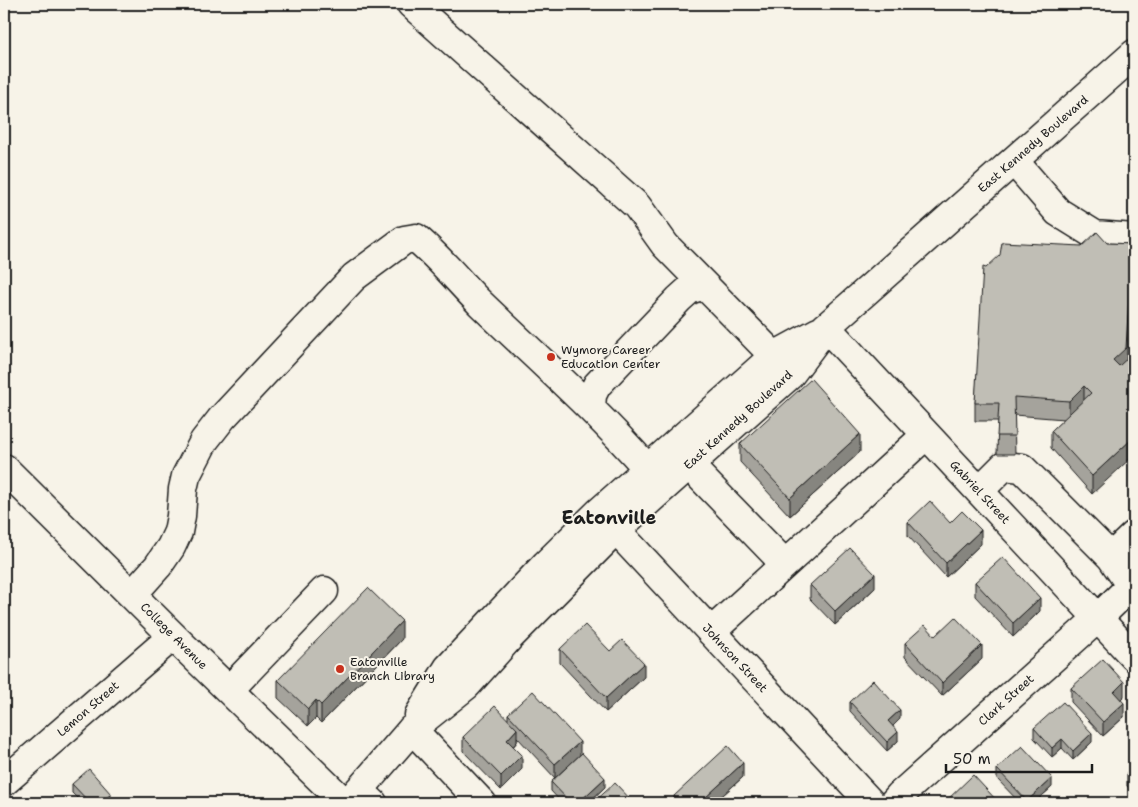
<svg xmlns="http://www.w3.org/2000/svg" width="1138" height="807" font-family="'Shantell Sans',sans-serif">
<rect width="100%" height="100%" fill="#f7f3e8"/>
<filter id="ink" filterUnits="userSpaceOnUse"><feTurbulence type="fractalNoise" baseFrequency=".02" numOctaves="2"/><feDisplacementMap in="SourceGraphic" scale="10" xChannelSelector="R" yChannelSelector="G"/><feConvolveMatrix kernelMatrix="1 2 1 2 8 2 1 2 1" color-interpolation-filters="sRGB"/></filter>
<g filter="url(#ink)">
<g fill="none" stroke-linecap="round" stroke-linejoin="round">
<defs>
<path id="minor" d="M411,4L637,206L665,245L774,356
M1014,161L1058,212L1095,235L1134,238
M826,327L1134,657
M591,408L592,395L597,385L679,299L689,290L704,285
M689,465L785,564
M4,468L173,636L345,803
M979,491L1004,466L1022,468L1111,557
M600,513L871,803
M132,595L158,566L171,547L178,532L181,516L183,489L186,476L204,441L222,418L354,277L404,240L416,238C440,258 459,282 481,304C537,358 595,409 647,468
M711,632L926,435
M229,690L324,591
M412,729L482,803
M4,782L173,636
M359,790L373,803
M893,803L900,795L1098,618L1131,586L1111,557L1134,535"/>
<path id="major" d="M419,715L448,668L546,564L599,512L774,356L818,332
M348,803L412,729L467,685L511,636L616,530L790,375L826,327L1134,54"/>
</defs>
<use href="#minor" stroke="#1c1c1c" stroke-width="31"/>
<use href="#major" stroke="#1c1c1c" stroke-width="31"/>
<use href="#minor" stroke="#f7f3e8" stroke-width="28"/>
<use href="#major" stroke="#f7f3e8" stroke-width="28"/>
</g>
<path fill="#a5a39c" stroke="#1c1c1c" d="M1107,243L1134,244V296H1130L1092,494L1051,448V431L1064,419L1014,415L1015,454H997L998,421H975V403L986,268L1082,246Z
M740,444L860,452L790,516L740,462Z
M908,522L950,523L981,544L946,577L908,536Z
M975,582L1040,611L1013,637L975,596Z
M810,585L875,588L835,625L810,599Z
M935,636L982,659L942,696L905,657V643Z
M402,639L321,723L316,718L308,726L278,698V680Z
M560,649L610,651L644,677L606,712L560,663Z
M1071,688L1124,696L1121,700L1124,717L1103,736L1071,702Z
M850,702L900,719L893,726L898,741L887,751L850,711Z
M508,714L580,755L605,787L588,803H562L551,791V782L555,778L517,737V742L513,747L522,769L501,790L463,751V737L508,719Z
M1034,728L1092,742L1073,760L1062,748L1052,757L1034,738Z
M1134,765V793L1127,786V772Z
M997,769L1052,787L1034,803H1020L997,779Z
M743,777L714,803H674V796Z
M72,784L111,803H82L72,793Z"/>
<path fill="#86857f" stroke="#1c1c1c" d="M1130,278V296L1126,366L1113,378V360Z
M1084,386V404L1069,419V401Z
M860,434V452L790,516V498Z
M1134,437V455L1092,494V476Z
M981,530V544L946,577V563Z
M875,574V588L835,625V611Z
M1040,598V611L1013,637V623Z
M402,621V639L321,723V705Z
M982,645V659L942,696V683Z
M644,663V677L606,712V698Z
M1124,682V696L1114,706V692Z
M316,700V718L308,726V709Z
M1124,703V717L1103,736V722Z
M900,710V719L888,731V721Z
M517,729V742L507,753V740Z
M898,732V741L887,751V742Z
M1092,733V742L1073,760V751Z
M1062,739V748L1052,757V748Z
M580,742V755L555,778V764Z
M522,755V769L501,790V776Z
M743,763V777L714,803H705V798Z
M605,778V787L588,803H578Z
M1052,778V787L1034,803H1027V801Z
M111,794V803H101Z"/>
<path fill="#c0beb5" stroke="#1c1c1c" d="M1097,232L1107,243L1134,244V278H1130L1126,348L1113,360L1119,366L1134,352V437L1092,476L1051,431L1091,393L1084,386L1069,401L1014,397L1015,436H997L999,403H975L983,267L986,268L1000,255L1002,242L1082,246Z
M811,379L860,434L790,498L740,444Z
M930,501L950,523L962,511L981,530L946,563L908,522Z
M850,548L875,574L835,611L810,585Z
M1003,557L1040,598L1013,623L975,582Z
M368,588L402,621L321,705L316,700L308,709L278,680Z
M955,617L982,645L942,683L905,643L925,625L935,636Z
M585,625L610,651L622,640L644,663L606,698L560,649Z
M1103,659L1124,682L1114,692L1124,703L1103,722L1071,688Z
M873,680L900,710L888,721L898,732L887,742L850,702Z
M533,691L580,742L555,764L508,714Z
M1063,702L1092,733L1073,751L1062,739L1052,748L1034,728Z
M495,706L517,729L507,740L522,755L501,776L463,737Z
M728,746L743,763L705,798L709,803H681L674,796Z
M1022,746L1052,778L1027,801L997,769Z
M582,753L605,778L578,803H571L551,782Z
M1134,765V780L1127,772Z
M89,769L111,794L101,803H90L72,784Z
M973,775L999,803H944Z
M615,783L634,803H593Z"/>
</g>
<g fill="#c8321e" stroke="#f7f3e8" stroke-width="2">
<circle cx="551" cy="357" r="5"/>
<circle cx="340" cy="669" r="5"/>
</g>
<g text-anchor="middle" dominant-baseline="central" stroke-width="4" stroke-linejoin="round" paint-order="stroke">
<g font-size="12" fill="#1c1c1c" stroke="#f7f3e8">
<text transform="translate(1033 144) rotate(-41)">East Kennedy Boulevard</text>
<text transform="translate(738 420) rotate(-42)">East Kennedy Boulevard</text>
<text transform="translate(980 492) rotate(47)">Gabriel Street</text>
<text transform="translate(174 636) rotate(45)">College Avenue</text>
<text transform="translate(735 658) rotate(47)">Johnson Street</text>
<text transform="translate(1006 700) rotate(-42)">Clark Street</text>
<text transform="translate(88 709) rotate(-41)">Lemon Street</text>
</g>
<g font-size="12" fill="#1c1c1c" stroke="#f7f3e8" text-anchor="start">
<text x="561" y="350">Wymore Career<tspan x="561" dy="14">Education Center</tspan></text>
<text x="350" y="662">Eatonville<tspan x="350" dy="14">Branch Library</tspan></text>
</g>
<g font-size="18" font-weight="bold" fill="#1c1c1c" stroke="#f7f3e8">
<text x="609" y="518">Eatonville</text>
</g>
</g>
<rect width="1138" height="807" fill="none" stroke="#f7f3e8" stroke-width="20"/>
<rect x="10" y="10" width="1118" height="787" fill="none" stroke="#1c1c1c" stroke-width="2" filter="url(#ink)"/>
<path d="M946 764v8h146v-8" fill="none" stroke="#1c1c1c" stroke-width="2.5"/>
<text x="953" y="764" font-size="15" fill="#1c1c1c" stroke="#f7f3e8" stroke-width="4" paint-order="stroke">50 m</text>
</svg>
